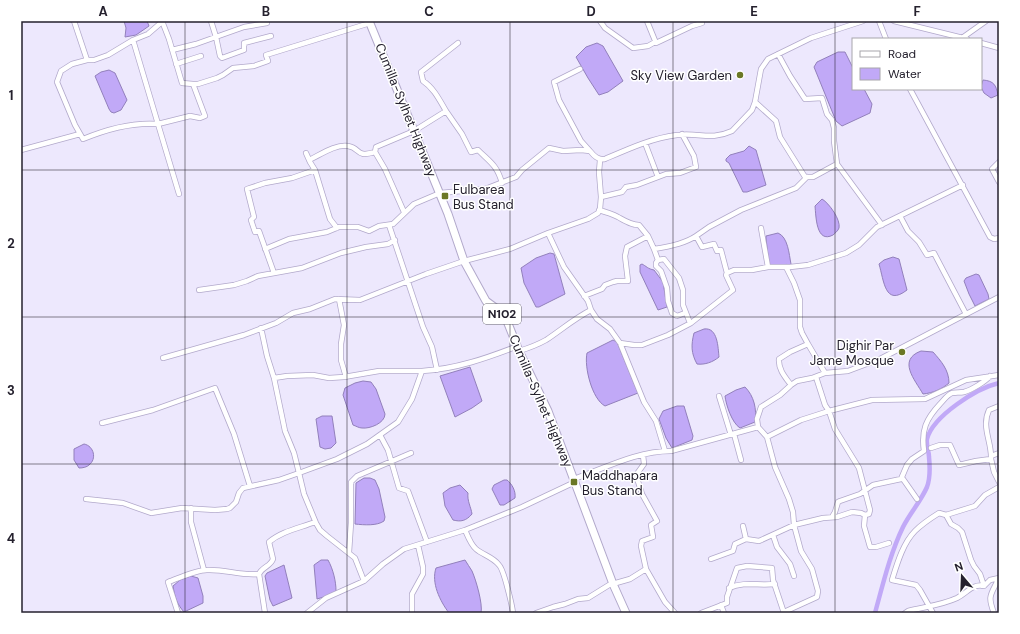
<svg xmlns="http://www.w3.org/2000/svg" width="1020" height="634" font-family="'DM Sans',sans-serif">
<rect width="100%" height="100%" fill="#ede8fd"/>
<path fill="#c1a9f7" stroke="#9280bb" d="M124,21H147L149,26L136,35L125,37L126,28Z
M597,43L603,46L623,81L608,92L599,95L588,78L576,57L586,47Z
M838,52H845L853,68V89H864L872,104L870,113L842,126L836,121L814,67L817,62Z
M109,70L115,73L127,100L121,110L114,113L111,112L109,109L95,76L101,72Z
M983,80C994,81 996,85 998,95L991,98L984,93L981,87Z
M749,146L756,150L766,185L747,192H743L729,163L726,161V159L730,155L744,151Z
M822,199C829,203 841,220 839,228C838,231 835,233 833,235C816,244 816,216 815,206Z
M778,233C788,237 789,254 791,264L790,265L777,266L769,265L766,238V236Z
M550,253L554,254L565,294L539,307H536L524,283L521,268L536,258Z
M893,257L899,259L907,290C885,307 884,281 879,264L884,260Z
M642,264C646,266 648,269 654,270L663,282L667,307L658,310L640,272V265Z
M976,274L979,275L988,294L989,299L975,306L969,294L964,281L966,278Z
M704,329C718,327 718,348 719,357C713,362 705,365 697,364C691,353 691,345 694,333Z
M613,340L617,342L638,393L605,406C592,399 584,367 587,353Z
M921,351L933,352C941,361 949,370 949,383C942,389 933,393 923,394C915,380 897,360 921,351Z
M470,367L482,401L472,408L455,417L440,376Z
M363,381L371,382L376,389L385,414C385,423 370,429 362,428C359,428 356,426 353,425L343,395L345,388L355,383Z
M745,387C754,396 757,409 755,422L740,428C732,423 726,405 725,396L736,390Z
M677,406H684L693,436L692,440L672,448L666,438L659,419L663,411Z
M322,416H332L336,443L331,448L325,449L320,447L316,419Z
M84,444C94,446 97,459 89,465C87,467 83,468 79,468L74,460V449Z
M364,478H370L375,480L379,489L385,517L384,521C377,526 364,525 355,524L356,483Z
M504,480H507C512,484 516,491 515,498L504,505H500L492,489L494,485Z
M460,485L468,493C467,501 471,507 472,514C466,521 461,522 453,520L445,506L443,493L450,488Z
M321,560H328C333,569 336,581 336,591L330,595L317,599L314,565Z
M465,560C467,564 470,567 472,571C476,580 483,604 481,613H449C440,601 431,583 436,568Z
M284,565L292,598L273,606L270,600L265,576L267,573Z
M191,576L198,578L203,596V603L184,612C177,604 175,598 173,586L180,580Z"/>
<g fill="none" stroke-linecap="round" stroke-linejoin="round">
<path stroke="#c1a9f7" stroke-width="4.5" d="M875,613C883,584 890,554 903,527C910,513 921,501 927,487C930,479 930,467 929,457C929,451 926,446 927,439C933,416 977,388 999,383"/>
<defs>
<path id="minor" d="M74,21L87,60
M163,21L148,34L133,40L108,55L94,60H87L72,64L61,71L57,82L75,125L83,139C107,129 132,122 158,124L179,194
M211,21L216,37L220,56L222,58L244,50V43L271,36
M600,21L605,28L633,48L648,46L655,42
M647,21L656,43L692,26L702,23
M879,21L886,39
M894,21L967,39
M962,38L986,21
M133,40L158,124L190,116L200,118L205,116L193,84L182,83L169,39L162,21
M981,43L999,48
M172,50L196,44L244,27L267,23
M778,54L790,76L805,99L822,98L827,114L832,120L834,128V141L837,164
M176,64L201,56
M580,69L554,82L559,100L581,141L590,151
M193,84H198L217,78L223,75L233,68L254,66L268,61L266,55L370,23
M910,89L990,237L994,239L999,238
M755,102L776,121L780,137L805,177H813L837,164L882,225
M446,111L462,134L471,152L478,150C490,162 497,165 502,183
M645,143L658,177
M21,150L80,134
M375,152L376,147L414,131L446,111C440,101 434,88 423,81L421,72L458,43
M306,153L310,162L315,170L330,219L337,228
M309,160C320,155 335,144 348,146C361,148 355,158 375,152L385,169L404,212
M999,162L992,169L999,182
M601,197L622,192L626,187L637,185L666,174L680,173L696,167L694,156L682,134
M900,216L908,231L919,242L927,255L934,253L966,314
M389,225L423,327L432,347L437,370
M761,228L768,267
M548,233L564,267L588,301L591,310L597,319L610,329L620,343L644,402L656,421L665,451
M648,236L654,249C668,247 684,244 696,236L702,247L714,244L717,251L721,250L727,273
M696,236L709,227L741,210L796,188L807,177
M265,249L289,239L327,232L339,227H358L369,231L379,226L393,224L414,204L440,193L485,189L516,177L522,170L549,148L563,151L581,150L590,151C594,156 598,160 605,159C628,149 652,138 677,135C699,132 710,141 732,131L752,110L755,102L761,69L768,59L811,38L863,21
M654,249L658,260L664,259L679,278L683,290V305L690,323
M658,260L656,263V266L661,271L667,288L668,301L672,313L677,316L685,313
M786,267L794,283L800,300V327L802,333L808,344L790,352L779,359C778,369 785,377 791,385
M274,273L259,231L255,232L251,220L254,217L247,189L265,183L292,178L315,170
M199,290L234,285L247,281L258,276L302,268L341,253L366,247L388,244L395,240
M584,296L602,289L605,285L613,282L617,281H628L625,256L627,247L648,236L639,225C631,225 625,221 618,217C612,214 606,212 599,210
M339,299L344,325L341,344V360L346,377
M261,328L267,356L274,378L287,376L313,375L329,378L344,377L379,371H422
M620,343L634,345H642L668,335L691,323L733,290L726,275L727,273L734,270H752L768,267H790L808,265L846,253L859,245L877,227L963,185
M808,344L825,373
M519,351C529,348 537,345 546,340C561,330 575,318 591,310
M163,358L244,335L276,323L293,313L310,309L335,299L360,300L426,274L464,261L510,249L548,233L588,219L598,213L600,209L601,197L599,172L600,160
M816,377L825,405L829,411L835,429L859,468L870,510L869,514L865,515
M719,396L731,435
M102,423L153,410L215,388L234,434L250,486
M758,427L757,419L761,407L780,395L791,385L797,381L812,378L825,373L848,371L880,359L999,297
M734,434L741,460
M380,435L388,450L399,488L408,491L427,542
M767,437L775,467L789,499L793,512L794,525L801,551L812,569L818,591L817,597L784,612
M931,448L940,445H950L959,465L976,461L991,459C992,442 981,427 989,410L999,406
M643,455L644,464L636,475L642,494L657,521L651,525L653,537L642,541L641,546L646,569
M991,456L999,453
M991,459L994,472L999,482
M574,479C605,468 637,451 671,451L758,427L767,437L801,420L829,411L872,400L925,399L966,380L999,375
M901,479H903L917,499
M86,499L123,503L151,513L182,508L215,510L227,509L230,508L236,502L239,493L243,488L279,480L299,473L294,453L285,431L274,378
M191,508V522L204,570
M946,515L951,524L958,528L962,532L971,560L974,566L980,574L984,586
M832,517L835,512L838,502L840,501L860,494L873,485L901,479L907,465L912,459L924,451C921,430 926,419 940,404C944,400 947,395 952,393C956,392 960,393 964,392C971,390 985,382 990,376
M743,526L746,539
M465,530C468,537 471,545 476,549C483,555 493,557 499,565C504,570 512,605 513,613
M773,535L777,547L790,564L794,576
M349,552L351,523V482L357,476L411,453
M711,559L733,551L735,544L746,539L759,541L794,525L823,518L837,517L852,512L861,513L865,515L864,526L870,547H876L889,543
M259,574C262,567 271,566 273,559L269,542C282,531 300,528 315,522
M364,581L355,558L327,536L320,530L316,523L304,494L299,473L337,459L367,444L398,422L412,399L422,371C456,369 487,358 518,346
M729,588C745,581 758,586 775,584
M721,605L724,613
M178,613L168,582C179,578 196,570 207,570C225,569 241,576 259,574L265,613
M307,613L326,598L364,581L383,564L404,549L465,530L522,507L575,482
M412,613V594L423,574V567L418,545
M536,613L553,607L565,604L578,599L588,598L609,585L630,579L646,569L665,602L675,613
M701,613L727,603V597L737,568L747,566L772,568L773,580L784,613
M905,613L908,611C924,607 942,605 957,598C967,593 973,583 984,586L990,580L999,578
M933,613L920,590L916,585L892,580C897,564 903,543 915,531C922,524 931,518 939,513L946,515L975,506L985,495L999,487
M994,613C987,595 991,595 999,578"/>
<path id="highway" d="M369,21L448,214L464,261L486,301L497,309L507,321L519,351L548,411L613,584L626,613"/>
</defs>
<use href="#minor" stroke="#b2a9cb" stroke-width="6"/>
<use href="#highway" stroke="#b2a9cb" stroke-width="9"/>
<use href="#minor" stroke="#fff" stroke-width="4.5"/>
<use href="#highway" stroke="#fff" stroke-width="7"/>
</g>
<path fill="none" stroke="#25212e" stroke-width="1" stroke-opacity="0.55" d="M185,21V613M347,21V613M510,21V613M673,21V613M835,21V613M21,170H999M21,317H999M21,464H999"/>
<g fill="#6b7825" stroke="#fff" stroke-width="1.5">
<circle cx="740" cy="75" r="4"/>
<rect x="441" y="192" width="8" height="8" rx="2"/>
<circle cx="902" cy="352" r="4"/>
<rect x="570" y="478" width="8" height="8" rx="2"/>
</g>
<g text-anchor="middle" dominant-baseline="central" stroke-width="3" stroke-linejoin="round" paint-order="stroke">
<rect fill="#fff" stroke="#66646d" stroke-width="1" x="483" y="304" width="38" height="20" rx="3"/>
<g font-size="12" font-weight="bold" fill="#25212e">
<text x="502" y="314">N102</text>
</g>
<g font-size="13" fill="#25212e" stroke="#fff" text-anchor="end">
<text x="732" y="75">Sky View Garden</text>
<text x="453" y="189" text-anchor="start">Fulbarea<tspan x="453" dy="15">Bus Stand</tspan></text>
<text x="894" y="345">Dighir Par<tspan x="894" dy="15">Jame Mosque</tspan></text>
<text x="582" y="475" text-anchor="start">Maddhapara<tspan x="582" dy="15">Bus Stand</tspan></text>
</g>
<g font-size="13" fill="#25212e" stroke="#fff">
<text transform="translate(406 110) rotate(68)">Cumilla-Sylhet Highway</text>
<text transform="translate(541 401) rotate(67)">Cumilla-Sylhet Highway</text>
</g>
</g>
<rect width="1020" height="634" fill="none" stroke="#ffffff" stroke-width="44"/>
<rect x="852" y="38" width="130" height="52" fill="#ffffff" stroke="#a8a6ab"/>
<rect x="860" y="51" width="20" height="6" fill="#ffffff" stroke="#a8a6ab"/>
<text x="888" y="58" font-size="12" fill="#25212e">Road</text>
<rect x="860" y="68" width="20" height="12" fill="#c1a9f7" stroke="#a8a6ab"/>
<text x="888" y="78" font-size="12" fill="#25212e">Water</text>
<g transform="translate(962 576) rotate(341)" stroke="#ffffff" stroke-width="3" paint-order="stroke">
<path d="M0-3L7 15L0 10L-7 15Z" fill="#25212e"/>
<text y="-6" font-size="11" font-weight="bold" text-anchor="middle" fill="#25212e">N</text>
</g>
<rect x="22" y="22" width="976" height="590" fill="none" stroke="#25212e" stroke-width="1.5"/>
<g font-size="13" text-anchor="middle" font-weight="bold" fill="#25212e">
<text x="103" y="16">A</text>
<text x="266" y="16">B</text>
<text x="429" y="16">C</text>
<text x="591" y="16">D</text>
<text x="754" y="16">E</text>
<text x="917" y="16">F</text>
<text x="11" y="100">1</text>
<text x="11" y="248">2</text>
<text x="11" y="395">3</text>
<text x="11" y="543">4</text>
</g>
</svg>
